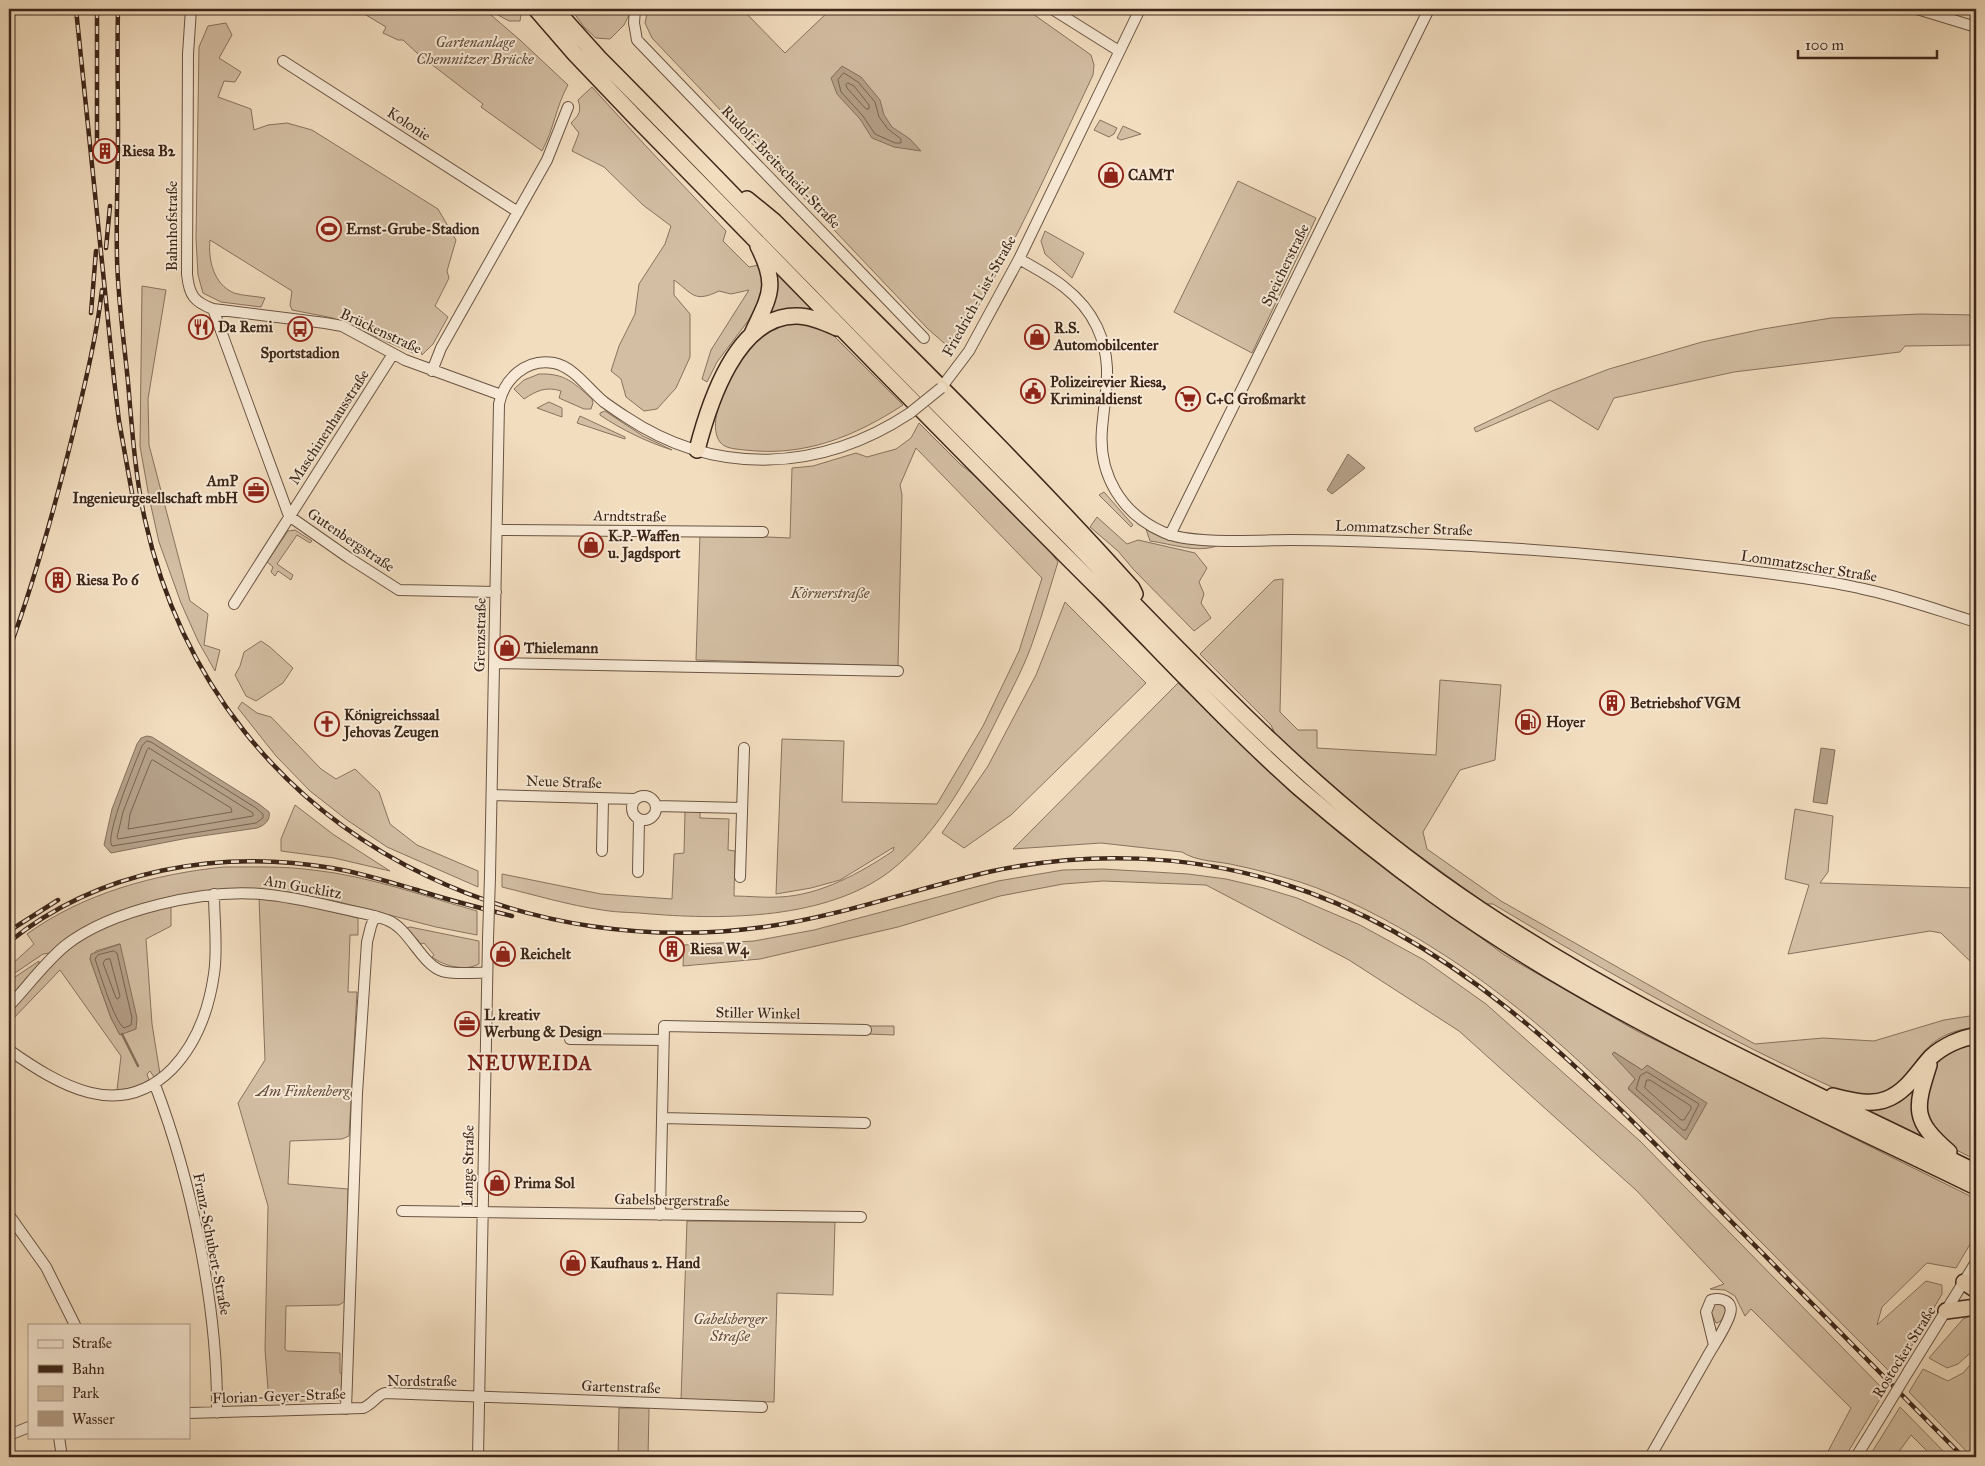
<svg xmlns="http://www.w3.org/2000/svg" width="1985" height="1466" font-family="'IM FELL Great Primer',serif">
<rect width="100%" height="100%" fill="#f2ddbf"/>
<filter id="stains"><feTurbulence type="fractalNoise" baseFrequency=".004" numOctaves="4"/><feColorMatrix values="0 0 0 0 .2 0 0 0 0 .09 0 0 0 0 .02 0 0 0 .5 -.17"/></filter>
<radialGradient id="worn" r=".72"><stop offset=".6" stop-color="#630" stop-opacity="0"/><stop offset="1" stop-color="#630" stop-opacity=".3"/></radialGradient>
<path fill="#d3bea3" stroke="#88725e" fill-rule="evenodd" d="M356,9H484L520,40L568,85C556,106 554,129 542,151L481,107L483,104L417,53L403,40H398L383,33L386,27Z
M487,9H522L520,21H509Z
M571,9H626L629,15L624,25L610,39L596,38L584,27Z
M648,9H742L785,53L831,9H1026L1091,55L1094,65L1093,75C1049,168 1007,263 952,350L928,329L652,38L645,23Z
M226,23L232,35L219,58L241,72L235,82L224,81L218,97L251,109L254,130L268,125L287,123L312,130L438,209L456,240L447,271L449,278L435,306L448,317L433,344L422,355L419,345L413,347V353L333,318L292,310L290,305L292,291L210,240C208,259 213,284 234,293C243,296 256,296 265,298L261,307L221,302L203,293L198,275L196,239L199,47L208,26Z
M592,87L644,144L726,231L723,241L749,267L759,265L765,287L754,313L717,362L707,382L702,379L711,350L749,290L731,294L719,291C694,303 693,294 674,280V295L690,314V357L676,388L657,409L644,411L626,397L621,379L611,371L619,346L635,314L639,284L665,244L671,226L643,205L604,167L572,151L579,133L571,123C579,115 582,111 578,100Z
M1100,120L1117,128L1114,134L1109,137L1094,130Z
M1123,126L1141,134L1121,140L1117,138Z
M1238,181L1316,218L1252,353L1174,312Z
M1045,231L1084,253L1072,278L1045,254L1041,241Z
M770,262L821,314L764,321Z
M142,286L166,290L148,399L149,445L190,601L208,614L204,645L220,650L215,671L198,641L181,603L159,542L149,497L140,446Z
M1920,314L1976,315V345L1905,346L1900,352L1734,372L1614,398L1598,430L1550,400L1476,432L1474,428L1552,391L1609,369L1702,342L1763,329L1831,318Z
M797,319L826,328L903,405C854,437 804,457 745,450C737,449 725,449 720,442C701,416 746,344 768,330C776,324 788,322 797,319Z
M539,374C565,373 574,383 592,399L593,403L591,409H584L559,398L561,391C546,386 536,391 524,399L514,389L524,380Z
M549,402L562,408V417L537,408Z
M605,411L643,436L672,450C647,442 622,430 600,415V413Z
M580,416L625,437V439L577,423Z
M919,423L960,464L979,479L1052,554L1058,562C1050,587 1043,613 1034,638C1026,663 1013,687 1001,711C973,768 941,832 889,872C826,919 726,920 651,914C635,912 618,913 602,910C568,905 535,895 502,887V874L601,894L672,899L674,854L684,853L685,811H700V818L729,819L728,850L735,851L734,896C749,896 765,898 780,897C821,895 860,873 893,851L894,847L840,880L811,888L776,894L782,739L844,741L842,802L937,804L983,726L1019,651L1042,578L916,448L900,485L902,495L898,666L696,660L700,534L790,538L792,468L813,466L856,453L867,457L896,449L911,438Z
M1104,492L1133,525L1131,527L1099,495Z
M1097,517L1127,544L1138,540L1195,553L1207,568L1199,582L1204,594L1201,603L1211,618L1194,631L1134,570L1118,551L1090,527Z
M1146,529C1171,545 1191,544 1219,545C1199,554 1172,544 1150,541Z
M295,530L312,541L310,543L297,535L277,564L293,575L291,580L278,571L275,576L271,572L273,567L267,562L288,531Z
M1283,579L1280,712L1298,730H1317V748L1436,755L1440,680L1501,685L1495,760L1460,770L1423,832L1427,849L1501,901L1700,1014L1755,1044L1823,1038L1874,1041L1944,1020L1976,1015V1027C1961,1029 1945,1033 1933,1043C1921,1052 1917,1066 1907,1077C1898,1087 1883,1096 1870,1097C1861,1097 1851,1094 1843,1092C1722,1038 1607,972 1493,904H1486L1384,830L1276,736L1271,725L1200,654L1274,580Z
M1065,602L1146,683L1011,815L964,848L942,833L988,766L1036,675Z
M261,641L270,647L293,668L283,683L256,701L246,696L235,675L240,666L244,652Z
M1178,683L1339,833L1503,954L1635,1030L1976,1199V1234L1956,1268L1927,1263L1882,1307L1877,1325L1926,1281L1942,1285V1294L1894,1376C1826,1308 1758,1239 1690,1170C1610,1089 1528,1006 1430,946C1392,922 1343,896 1300,882C1277,875 1254,869 1230,864C1214,861 1196,861 1182,852L1101,843L1013,849ZM1614,1052L1642,1070L1686,1139L1628,1089L1635,1079Z
M242,702L257,713L271,717L321,769L336,779L355,769L379,792L390,824L417,845L478,871V887L387,847L347,820L310,791L276,756L238,708Z
M295,805L334,835L390,871L334,858L281,851V839Z
M1795,809L1833,816L1828,872L1820,883L1976,888V967L1941,933L1930,931L1788,954L1809,885L1785,879Z
M224,867C254,867 283,866 313,870C369,876 423,896 477,911V935L436,927L339,902L296,894L226,890L82,929L76,932L50,953L43,954L9,977V967L34,944L27,934C84,893 155,874 224,867Z
M1103,869L1188,874L1226,879L1264,888L1297,898L1360,925L1424,960L1486,1004L1640,1141L1885,1391L1845,1457H1825L1851,1408L1751,1309L1745,1316L1735,1296L1725,1290L1710,1289L1724,1284L1637,1191L1459,1031L1349,960L1206,885L1103,881L1063,884L1000,896L898,927L760,959L683,966L684,945L754,941L814,930L998,881L1063,870Z
M259,897L287,901L358,918V935H350L348,992H357L349,1136L342,1139L290,1141L288,1184L348,1189L347,1300L339,1305L286,1306L285,1349L287,1351L340,1353V1373L344,1374L341,1400L269,1402L265,1350L268,1206L238,1103L265,1060Z
M171,906V926L146,939L152,1024L160,1074L154,1077L150,1071L147,1074L149,1080C138,1087 129,1089 117,1090L121,1056L60,970L9,1023V1011C33,985 56,955 87,937C113,921 142,914 171,906ZM119,944H120V1035L111,1018L90,959L96,951Z
M410,927L479,941V964C463,972 445,966 432,957L434,955L424,943L421,944L407,928Z
M39,961V966L9,998V981Z
M868,1026H894V1035L868,1034Z
M1976,1044V1160L1943,1143L1926,1116L1924,1107L1934,1067L1941,1059L1961,1047Z
M1916,1083L1929,1143L1855,1107Z
M687,1221L835,1222L833,1295L777,1293L774,1402L681,1400Z
M1719,1303L1725,1307C1727,1313 1723,1322 1716,1323L1711,1312L1714,1305Z
M1976,1314V1348L1958,1364L1947,1368L1929,1358L1963,1319Z
M1976,1358V1457H1972L1909,1392L1923,1369L1948,1381L1963,1373Z
M1900,1407L1949,1457H1933L1911,1435L1895,1457H1869Z
M619,1408H649L648,1457H618Z
M677,1454H679L773,1456L677,1457Z"/>
<path fill="#b49f87" stroke="#846f5b" d="M842,66L861,77L880,100L884,115L892,127L910,139L921,151L894,147L872,138L860,119L837,94L831,78Z
M1348,454L1365,468L1332,494L1327,490Z
M147,736L152,737L259,804L269,812C271,820 264,826 257,828L188,838L111,853L104,845L112,809L137,744L141,738Z
M1821,748L1835,750L1827,804L1813,802Z
M120,944L137,1018L136,1029L120,1035L111,1018L90,959L91,954Z
M1614,1052L1642,1070L1647,1065L1707,1103L1686,1140L1628,1088L1635,1079L1612,1054Z"/>
<g fill="none" stroke-linecap="round" stroke-linejoin="round">
<path stroke="#786250" stroke-width="1" d="M844,73L858,82L875,102L879,117L888,129L901,139V143H895L875,134L863,116L841,92L838,80Z
M848,83L854,86L869,105V109H866L847,88L846,85Z
M147,741L151,742L256,808L263,814V818L256,823L112,846C104,837 136,761 142,746Z
M149,748L253,813V816L118,839L117,837L123,812L147,750Z
M153,760L231,808L232,812L128,829L130,814L151,761Z
M114,951L117,953L132,1018L131,1025L124,1028C114,1021 100,973 95,959L98,955Z
M110,959L120,996L118,999L116,998L103,963L105,960Z
M1647,1072L1699,1104L1686,1130H1683L1636,1089L1640,1076Z
M1647,1080H1650L1691,1106V1109L1684,1120H1681L1645,1088Z"/>
<path stroke="#846f5b" stroke-width="2.5" d="M122,1034L138,1066"/>
<defs>
<path id="minor" d="M191,9L188,54L187,274C189,295 194,302 213,309L325,323L342,326L405,360L501,395
M635,9L634,23L637,40L924,338
M1052,9L1119,51
M1917,9L1976,27
M283,61L518,212
M1019,259C1050,276 1081,293 1097,327C1114,364 1105,391 1102,429C1098,475 1122,514 1163,532C1190,545 1258,540 1290,540C1337,540 1383,542 1430,544C1525,548 1620,556 1715,567C1762,573 1812,577 1859,588C1899,596 1937,610 1976,622
M213,309L289,516L349,558L399,590L496,592
M432,371L441,348L547,160L568,107
M941,388L969,351L1019,259L1140,9
M497,530L763,532
M1170,535L1429,9
M234,604L393,354
M494,663L898,671
M492,795L635,799
M632 808a12 12 0 1 1 24 0a12 12 0 1 1-24 0Z
M657,806L742,808
M602,851L603,799
M638,872L639,819
M490,876L499,404C504,379 526,358 554,363C574,367 588,389 604,402C611,407 618,412 626,417C716,477 821,472 910,413
M740,877L744,748
M9,1006C28,986 45,962 66,945C111,910 204,889 261,894C287,896 313,902 339,908C355,912 372,914 387,920C409,928 421,964 442,971C453,975 475,972 487,973
M570,1039L663,1040
M9,1050C59,1085 119,1122 172,1069C197,1043 209,1009 214,974C218,948 214,920 214,894
M155,1085C192,1182 218,1308 217,1413
M662,1118L865,1123
M402,1211L861,1217
M9,1215L46,1267L75,1325
M660,1215L664,1026L866,1030
M1908,1372L1976,1262
M346,1409L357,1093L367,942L371,926L375,916
M189,1413L363,1408C372,1405 377,1395 385,1393L762,1407
M9,1435L29,1427
M59,1437L62,1457
M478,1457L488,939
M1650,1457C1669,1424 1687,1392 1706,1359C1713,1346 1726,1328 1730,1314C1734,1301 1721,1297 1711,1300L1706,1312L1714,1345
M1856,1457L1885,1410"/>
<path id="highway" d="M536,9L575,54L638,120C794,279 949,440 1107,597C1170,661 1231,727 1298,787C1342,825 1387,861 1434,895C1601,1015 1792,1097 1976,1187
M555,9L599,58C673,132 745,208 819,283C902,369 987,454 1071,539C1188,659 1303,784 1439,881C1605,1000 1794,1082 1976,1172
M747,199L774,221C895,342 1018,461 1132,588L1135,594
M752,334C769,296 779,287 758,246
M697,450C709,403 737,315 797,316C811,316 826,323 837,328
M1929,1065C1915,1109 1912,1120 1949,1152
M1833,1096C1850,1100 1870,1106 1887,1099C1907,1091 1917,1072 1931,1057C1943,1046 1960,1038 1976,1036
M1964,1282L1976,1290
M1946,1311L1976,1307"/>
</defs>
<use href="#minor" stroke="#6a5442" stroke-width="12"/>
<use href="#highway" stroke="#3d2619" stroke-width="18"/>
<use href="#minor" stroke="#f7e9d5" stroke-width="10"/>
<use href="#highway" stroke="#f2ddbf" stroke-width="15"/>
<defs>
<path id="rail" d="M76,9L114,379L119,421L134,504
M118,9C117,50 118,92 118,133C118,175 116,217 117,258C118,300 124,341 128,382C132,428 135,475 145,520C180,678 280,806 427,876C531,926 650,943 764,927C842,916 917,888 993,871C1088,851 1189,854 1281,883C1461,938 1592,1080 1720,1210C1801,1292 1882,1375 1963,1457
M97,146V9
M106,248L110,206
M91,313L96,251
M9,650C37,574 58,496 77,417C87,375 97,333 102,290
M9,931L58,900
M9,942C100,869 219,849 332,868C361,873 389,882 417,890C448,900 480,908 512,916"/>
</defs>
<use href="#rail" stroke="#3d2619" stroke-width="4.5"/>
<use href="#rail" stroke="#f7e9d5" stroke-width="2.5" stroke-dasharray="8" stroke-linecap="butt"/>
<defs>
<path id="minor-bridge" d="M910,413L941,388
M488,939L490,876
M1885,1410L1908,1372"/>
</defs>
<use href="#minor-bridge" stroke="#6a5442" stroke-width="12" stroke-linecap="butt"/>
<use href="#minor-bridge" stroke="#f7e9d5" stroke-width="10"/>
</g>
<defs>
<symbol id="building-ring" viewBox="-11 -11 22 22"><circle r="9.5" fill="#f7e9d5" stroke="#8f2418" stroke-width="1.5"/><path d="M-4-6H4V6H1V3H-1V6H-4ZM-2.5-4.3h1.7v1.8h-1.7ZM.8-4.3h1.7v1.8H.8ZM-2.5-1h1.7V.8h-1.7ZM.8-1h1.7V.8H.8Z" fill="#8f2418"/></symbol>
<symbol id="shop-ring" viewBox="-11 -11 22 22"><circle r="9.5" fill="#f7e9d5" stroke="#8f2418" stroke-width="1.5"/><path d="M-5-2.5h2.3a2.7 3.5 0 0 1 5.4 0H5L5.5 6h-11ZM-1.5-2.5h3a1.5 2.3 0 0 0-3 0Z" fill="#8f2418"/></symbol>
<symbol id="stadium-ring" viewBox="-11 -11 22 22"><circle r="9.5" fill="#f7e9d5" stroke="#8f2418" stroke-width="1.5"/><path d="M0-5a6.5 5 0 1 0 0 10a6.5 5 0 1 0 0-10ZM-3.5-1.8h7v3.6h-7Z" fill="#8f2418"/></symbol>
<symbol id="restaurant-ring" viewBox="-11 -11 22 22"><circle r="9.5" fill="#f7e9d5" stroke="#8f2418" stroke-width="1.5"/><path d="M-5-6h1v4h1v-4h1v4h1v-4h1v5L-1.5 .5V6h-2V.5L-5-1ZM5-6V6H3V1.5H1.5Q1.5-4 5-6Z" fill="#8f2418"/></symbol>
<symbol id="bus-ring" viewBox="-11 -11 22 22"><circle r="9.5" fill="#f7e9d5" stroke="#8f2418" stroke-width="1.5"/><path d="M-5-6H5V4H4V6H2V4H-2V6H-4V4H-5ZM-3.5-4V0h7V-4ZM-3.5 1.2v1.5H-2V1.2ZM2 1.2v1.5H3.5V1.2Z" fill="#8f2418"/></symbol>
<symbol id="civic-ring" viewBox="-11 -11 22 22"><circle r="9.5" fill="#f7e9d5" stroke="#8f2418" stroke-width="1.5"/><path d="M-.6-6.5H3V-4.5H.6V-3L4-1V1h2V6H-6V1h2V-1L-.6-3ZM-1.2 2.5V6h2.4V2.5Z" fill="#8f2418"/></symbol>
<symbol id="supermarket-ring" viewBox="-11 -11 22 22"><circle r="9.5" fill="#f7e9d5" stroke="#8f2418" stroke-width="1.5"/><path d="M-6-5.5h2.5l.6 2H6L4.5 2H-2.5L-4.4-4H-6ZM-1.5 3.2a1.3 1.3 0 1 0 .1 0ZM3 3.2a1.3 1.3 0 1 0 .1 0Z" fill="#8f2418"/></symbol>
<symbol id="office-ring" viewBox="-11 -11 22 22"><circle r="9.5" fill="#f7e9d5" stroke="#8f2418" stroke-width="1.5"/><path d="M-6-3h4V-5.5h4V-3h4V5H-6ZM-1-4.5V-3h2v-1.5ZM-6 0V1H6V0Z" fill="#8f2418"/></symbol>
<symbol id="fuel-ring" viewBox="-11 -11 22 22"><circle r="9.5" fill="#f7e9d5" stroke="#8f2418" stroke-width="1.5"/><path d="M-5.5-6h7V0h2V4h1.3V-2.5L3-4.5l.8-.8L6-3V5H2.5V1h-1V6h-7ZM-4.2-4.7v3.2H.2V-4.7Z" fill="#8f2418"/></symbol>
<symbol id="church-ring" viewBox="-11 -11 22 22"><circle r="9.5" fill="#f7e9d5" stroke="#8f2418" stroke-width="1.5"/><path d="M-1.2-6h2.4v3.5h3.3v2.4h-3.3V6h-2.4V-.1h-3.3v-2.4h3.3Z" fill="#8f2418"/></symbol>
</defs>
<g fill-rule="evenodd">
<use href="#building-ring" x="91" y="137" width="28" height="28"/>
<use href="#shop-ring" x="1097" y="161" width="28" height="28"/>
<use href="#stadium-ring" x="315" y="215" width="28" height="28"/>
<use href="#restaurant-ring" x="187" y="313" width="28" height="28"/>
<use href="#bus-ring" x="286" y="315" width="28" height="28"/>
<use href="#shop-ring" x="1023" y="323" width="28" height="28"/>
<use href="#civic-ring" x="1019" y="377" width="28" height="28"/>
<use href="#supermarket-ring" x="1174" y="385" width="28" height="28"/>
<use href="#office-ring" x="242" y="476" width="28" height="28"/>
<use href="#shop-ring" x="577" y="531" width="28" height="28"/>
<use href="#building-ring" x="44" y="566" width="28" height="28"/>
<use href="#shop-ring" x="493" y="634" width="28" height="28"/>
<use href="#building-ring" x="1598" y="689" width="28" height="28"/>
<use href="#fuel-ring" x="1514" y="708" width="28" height="28"/>
<use href="#church-ring" x="313" y="710" width="28" height="28"/>
<use href="#building-ring" x="658" y="935" width="28" height="28"/>
<use href="#shop-ring" x="489" y="940" width="28" height="28"/>
<use href="#office-ring" x="453" y="1010" width="28" height="28"/>
<use href="#shop-ring" x="483" y="1169" width="28" height="28"/>
<use href="#shop-ring" x="559" y="1249" width="28" height="28"/>
</g>
<g text-anchor="middle" dominant-baseline="central" stroke-width="4" stroke-linejoin="round" paint-order="stroke">
<g font-size="15" font-style="italic" fill="#624c3c" stroke="#f7e9d5">
<text x="475" y="42">Gartenanlage<tspan x="475" dy="17">Chemnitzer Brücke</tspan></text>
<text x="830" y="593">Körnerstraße</text>
<text x="303" y="1091">Am Finkenberg</text>
<text x="730" y="1319">Gabelsberger<tspan x="730" dy="17">Straße</tspan></text>
</g>
<g font-size="15" fill="#3d2619" stroke="#f7e9d5">
<text transform="translate(409 124) rotate(33)">Kolonie</text>
<text transform="translate(781 167) rotate(46)">Rudolf-Breitscheid-Straße</text>
<text transform="translate(172 226) rotate(-90)">Bahnhofstraße</text>
<text transform="translate(1285 265) rotate(-64)">Speicherstraße</text>
<text transform="translate(979 296) rotate(-61)">Friedrich-List-Straße</text>
<text transform="translate(381 331) rotate(25)">Brückenstraße</text>
<text transform="translate(329 427) rotate(-57)">Maschinenhausstraße</text>
<text transform="translate(630 516) rotate(1)">Arndtstraße</text>
<text transform="translate(1404 528) rotate(2)">Lommatzscher Straße</text>
<text transform="translate(351 540) rotate(34)">Gutenbergstraße</text>
<text transform="translate(1809 566) rotate(9)">Lommatzscher Straße</text>
<text transform="translate(480 635) rotate(-89)">Grenzstraße</text>
<text transform="translate(564 782) rotate(2)">Neue Straße</text>
<text transform="translate(303 887) rotate(10)">Am Gucklitz</text>
<text transform="translate(758 1013) rotate(1)">Stiller Winkel</text>
<text transform="translate(468 1166) rotate(-89)">Lange Straße</text>
<text transform="translate(672 1200) rotate(1)">Gabelsbergerstraße</text>
<text transform="translate(212 1244) rotate(79)">Franz-Schubert-Straße</text>
<text transform="translate(1904 1352) rotate(-58)">Rostocker Straße</text>
<text x="422" y="1381">Nordstraße</text>
<text transform="translate(621 1387) rotate(2)">Gartenstraße</text>
<text transform="translate(279 1396) rotate(-2)">Florian-Geyer-Straße</text>
</g>
<g font-size="15" font-weight="bold" fill="#3d2619" stroke="#f7e9d5" text-anchor="start">
<text x="122" y="151">Riesa B2</text>
<text x="1128" y="175">CAMT</text>
<text x="346" y="229">Ernst-Grube-Stadion</text>
<text x="218" y="327">Da Remi</text>
<text x="1054" y="328">R.S.<tspan x="1054" dy="17">Automobilcenter</tspan></text>
<text x="300" y="353" text-anchor="middle">Sportstadion</text>
<text x="1050" y="382">Polizeirevier Riesa,<tspan x="1050" dy="17">Kriminaldienst</tspan></text>
<text x="1206" y="399">C+C Großmarkt</text>
<text x="238" y="481" text-anchor="end">AmP<tspan x="238" dy="17">Ingenieurgesellschaft mbH</tspan></text>
<text x="608" y="536">K.P. Waffen<tspan x="608" dy="17">u. Jagdsport</tspan></text>
<text x="76" y="580">Riesa Po 6</text>
<text x="524" y="648">Thielemann</text>
<text x="1630" y="703">Betriebshof VGM</text>
<text x="344" y="715">Königreichssaal<tspan x="344" dy="17">Jehovas Zeugen</tspan></text>
<text x="1546" y="722">Hoyer</text>
<text x="690" y="949">Riesa W4</text>
<text x="520" y="954">Reichelt</text>
<text x="484" y="1015">L kreativ<tspan x="484" dy="17">Werbung &amp; Design</tspan></text>
<text x="514" y="1183">Prima Sol</text>
<text x="590" y="1263">Kaufhaus 2. Hand</text>
</g>
<g font-size="20" font-weight="bold" letter-spacing="1" fill="#7a1f14" stroke="#f7e9d5">
<text x="530" y="1063">NEUWEIDA</text>
</g>
</g>
<rect width="1985" height="1466" fill="none" stroke="#f2ddbf" stroke-width="30"/>
<rect x="10" y="10" width="1965" height="1446" fill="none" stroke="#3d2619" stroke-width="2.5"/>
<rect x="15" y="15" width="1955" height="1436" fill="none" stroke="#3d2619"/>
<rect x="28" y="1324" width="162" height="115" fill="#f7e9d5" stroke="#ad9b8a"/>
<rect x="38" y="1340" width="25" height="8" fill="#f7e9d5" stroke="#ad9b8a"/>
<text x="72" y="1348" font-size="15" fill="#3d2619">Straße</text>
<rect x="38" y="1365" width="25" height="8" fill="#3d2619" stroke="#ad9b8a"/>
<text x="72" y="1374" font-size="15" fill="#3d2619">Bahn</text>
<rect x="38" y="1386" width="25" height="15" fill="#d3bea3" stroke="#ad9b8a"/>
<text x="72" y="1398" font-size="15" fill="#3d2619">Park</text>
<rect x="38" y="1411" width="25" height="15" fill="#b49f87" stroke="#ad9b8a"/>
<text x="72" y="1424" font-size="15" fill="#3d2619">Wasser</text>
<path d="M1798 50v8h139v-8" fill="none" stroke="#3d2619" stroke-width="2.5"/>
<text x="1805" y="50" font-size="15" fill="#3d2619" stroke="#f7e9d5" stroke-width="4" paint-order="stroke">100 m</text>
<rect width="100%" height="100%" filter="url(#stains)"/>
<rect width="100%" height="100%" fill="url(#worn)"/>
</svg>
